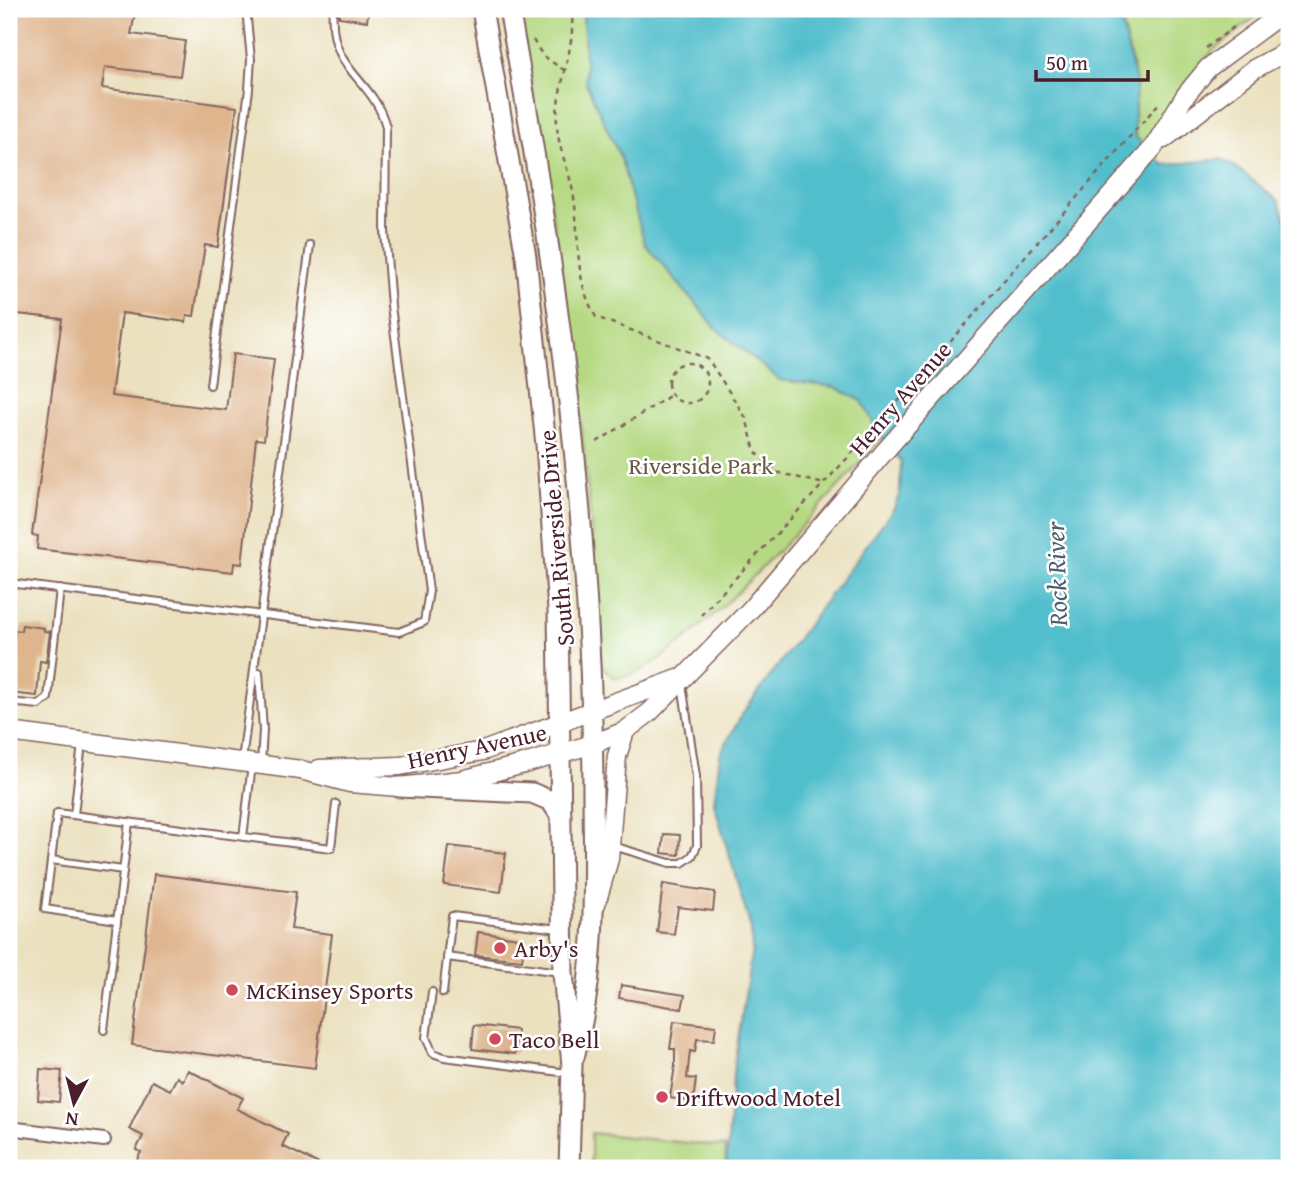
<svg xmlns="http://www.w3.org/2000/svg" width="1298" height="1177" font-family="'Gentium Book Plus',serif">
<rect width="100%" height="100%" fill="#fff"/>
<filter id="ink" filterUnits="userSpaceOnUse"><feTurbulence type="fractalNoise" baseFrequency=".0143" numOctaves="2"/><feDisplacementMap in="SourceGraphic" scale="14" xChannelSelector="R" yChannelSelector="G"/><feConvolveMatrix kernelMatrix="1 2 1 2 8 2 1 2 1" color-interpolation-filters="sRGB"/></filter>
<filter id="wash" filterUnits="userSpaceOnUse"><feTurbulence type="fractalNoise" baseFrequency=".00686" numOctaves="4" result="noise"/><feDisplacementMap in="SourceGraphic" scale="28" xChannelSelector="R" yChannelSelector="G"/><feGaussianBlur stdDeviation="1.57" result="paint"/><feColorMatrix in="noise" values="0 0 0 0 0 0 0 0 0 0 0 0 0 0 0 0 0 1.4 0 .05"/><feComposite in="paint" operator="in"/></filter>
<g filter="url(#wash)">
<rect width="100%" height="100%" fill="#ebe1bf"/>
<path fill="#b5d982" stroke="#807c56" stroke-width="2" d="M518,9H583L586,83L620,156L645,244L717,329L780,380L835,387L862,401L883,438C843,480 665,688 613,677L602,666L600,653C589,436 556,222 518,9Z
M1118,9H1266L1212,51L1141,145C1126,124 1139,103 1135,80C1132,56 1123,32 1118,9Z
M591,1133L725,1147L726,1168H591Z"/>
<path fill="#51becc" stroke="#4e6e7c" stroke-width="2" d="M583,9H1118L1136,82L1134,135L1164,165L1221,159L1237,168L1279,201L1289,230V1168H726L734,1065L752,951L751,929L714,803L720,754L743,713L894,508L900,493L901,461L878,432L862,401L835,387L780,380L717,329L645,244L620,156L586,83Z"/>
<g id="blocks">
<path fill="#dfb58e" d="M9,9H136L131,34L185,41L180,76L105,67L102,88L237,107L218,247L205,245L194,316L187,315L186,322L122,313L111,396L226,410L233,354L274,359L264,440L256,439L242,564L234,563L233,572L37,549L38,536L32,535L62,319L9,313Z
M339,9H369L367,21L339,17Z
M22,625L44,628V631L50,632L46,662L40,661L37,696L9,693V637L14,638L15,630L21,631Z
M664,834L680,835L679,855L662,853Z
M449,846L506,853L501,892L444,885Z
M154,874L296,892L291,929L332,934L315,1068L132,1045Z
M663,884L715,892L713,911L678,907L674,934L657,932Z
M478,932L525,939L522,960L475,955Z
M621,985L685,995L682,1009L619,998Z
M674,1021L716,1026L714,1040L697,1039L695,1052L690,1051L687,1078L696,1079L693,1102L670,1098L675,1066V1049H670Z
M474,1025L517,1030L515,1054L472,1049Z
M40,1069L62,1071L59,1102L38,1100Z
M188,1070L243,1098L237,1109L288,1134L282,1146L327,1168H133L141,1152L136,1150L143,1136L129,1129L152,1081L170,1090L177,1077L183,1081Z"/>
</g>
</g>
<g filter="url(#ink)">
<use href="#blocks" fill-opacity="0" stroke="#82635f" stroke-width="2"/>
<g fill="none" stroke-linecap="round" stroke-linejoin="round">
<defs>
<path id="lane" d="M210,385L249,89L251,59L246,9
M9,583L399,632L424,622L429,591L391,306L385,231L386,127C373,76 328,73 333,9
M259,672L263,730L261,763
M9,702L39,705L48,698L60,589
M242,760L310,245
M74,815L82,743
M243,837L252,765
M613,846L670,863H682L692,856L697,846L696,776L682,684
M51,860L123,870
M117,920L45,909L57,813L331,848L336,804
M447,957L560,972
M432,992L426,1038L433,1053L444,1057L568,1073
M443,993L452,916L559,929
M104,1030L129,822"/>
<path id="street" d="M9,1128L104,1140"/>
<path id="secondary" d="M1164,139L1254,69L1289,50
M9,732L301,770L350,783L399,787L462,780L524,764L593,744L625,731L650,712L750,610L885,451L1153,148L1185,96L1208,68L1277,17L1289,13
M319,769L400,766L483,751L678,679
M596,904L609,859L617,756L625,731"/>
<path id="primary" d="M482,9L526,257L546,445L558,610L563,973L572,1065L569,1168
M509,9C557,269 593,534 593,799C594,886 597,973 574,1057
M399,787L532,793L551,801L561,816"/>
</defs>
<use href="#lane" stroke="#82635f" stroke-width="10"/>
<use href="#street" stroke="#82635f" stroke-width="16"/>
<use href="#secondary" stroke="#82635f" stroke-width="21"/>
<use href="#primary" stroke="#82635f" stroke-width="23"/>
<path stroke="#82635f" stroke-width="2.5" stroke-dasharray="5 5" stroke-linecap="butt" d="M571,9C577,43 559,80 557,114C555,143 568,165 573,192C581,236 572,276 596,317L708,359L746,418L755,451L776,472L824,484
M533,40L543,56L564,70
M1206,48L1234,27
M668 383a20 20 0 1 1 40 0a20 20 0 1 1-40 0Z
M597,442L671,395
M701,615L868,436L1161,101"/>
<use href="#lane" stroke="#fff" stroke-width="6"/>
<use href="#street" stroke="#fff" stroke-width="12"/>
<use href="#secondary" stroke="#fff" stroke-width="18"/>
<use href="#primary" stroke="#fff" stroke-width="19"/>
</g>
</g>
<g fill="#d1495b" stroke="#fff" stroke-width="2.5">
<circle cx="500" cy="948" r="7"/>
<circle cx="232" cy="990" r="7"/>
<circle cx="495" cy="1039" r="7"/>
<circle cx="662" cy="1097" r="7"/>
</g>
<g text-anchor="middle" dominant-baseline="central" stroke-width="5" stroke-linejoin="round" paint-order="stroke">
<g font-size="24" fill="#4a1f2b" stroke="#fff">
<text transform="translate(900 398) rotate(-49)">Henry Avenue</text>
<text transform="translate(556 538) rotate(-95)">South Riverside Drive</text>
<text transform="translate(477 746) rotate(-12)">Henry Avenue</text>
</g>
<g font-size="24" fill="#6a5745" stroke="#fff">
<text x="701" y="465">Riverside Park</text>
</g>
<g font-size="24" fill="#4a1f2b" stroke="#fff" text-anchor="start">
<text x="514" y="948">Arby's</text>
<text x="246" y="990">McKinsey Sports</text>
<text x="509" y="1039">Taco Bell</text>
<text x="676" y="1097">Driftwood Motel</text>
</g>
<g font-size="26" font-style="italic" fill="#4d5f6b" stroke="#fff">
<text transform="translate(1056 574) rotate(-92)">Rock River</text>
</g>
</g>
<rect width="1298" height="1177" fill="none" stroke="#fff" stroke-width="35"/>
<g transform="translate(74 1103) rotate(187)" stroke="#ffffff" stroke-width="5" paint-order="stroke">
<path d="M0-5L12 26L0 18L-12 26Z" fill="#4a1f2b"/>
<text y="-10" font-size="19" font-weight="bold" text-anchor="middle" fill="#4a1f2b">N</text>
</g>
<path d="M1036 70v10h112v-10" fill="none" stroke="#4a1f2b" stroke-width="3.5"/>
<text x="1046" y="70" font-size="21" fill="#4a1f2b" stroke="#ffffff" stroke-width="5" paint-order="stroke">50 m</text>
</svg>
